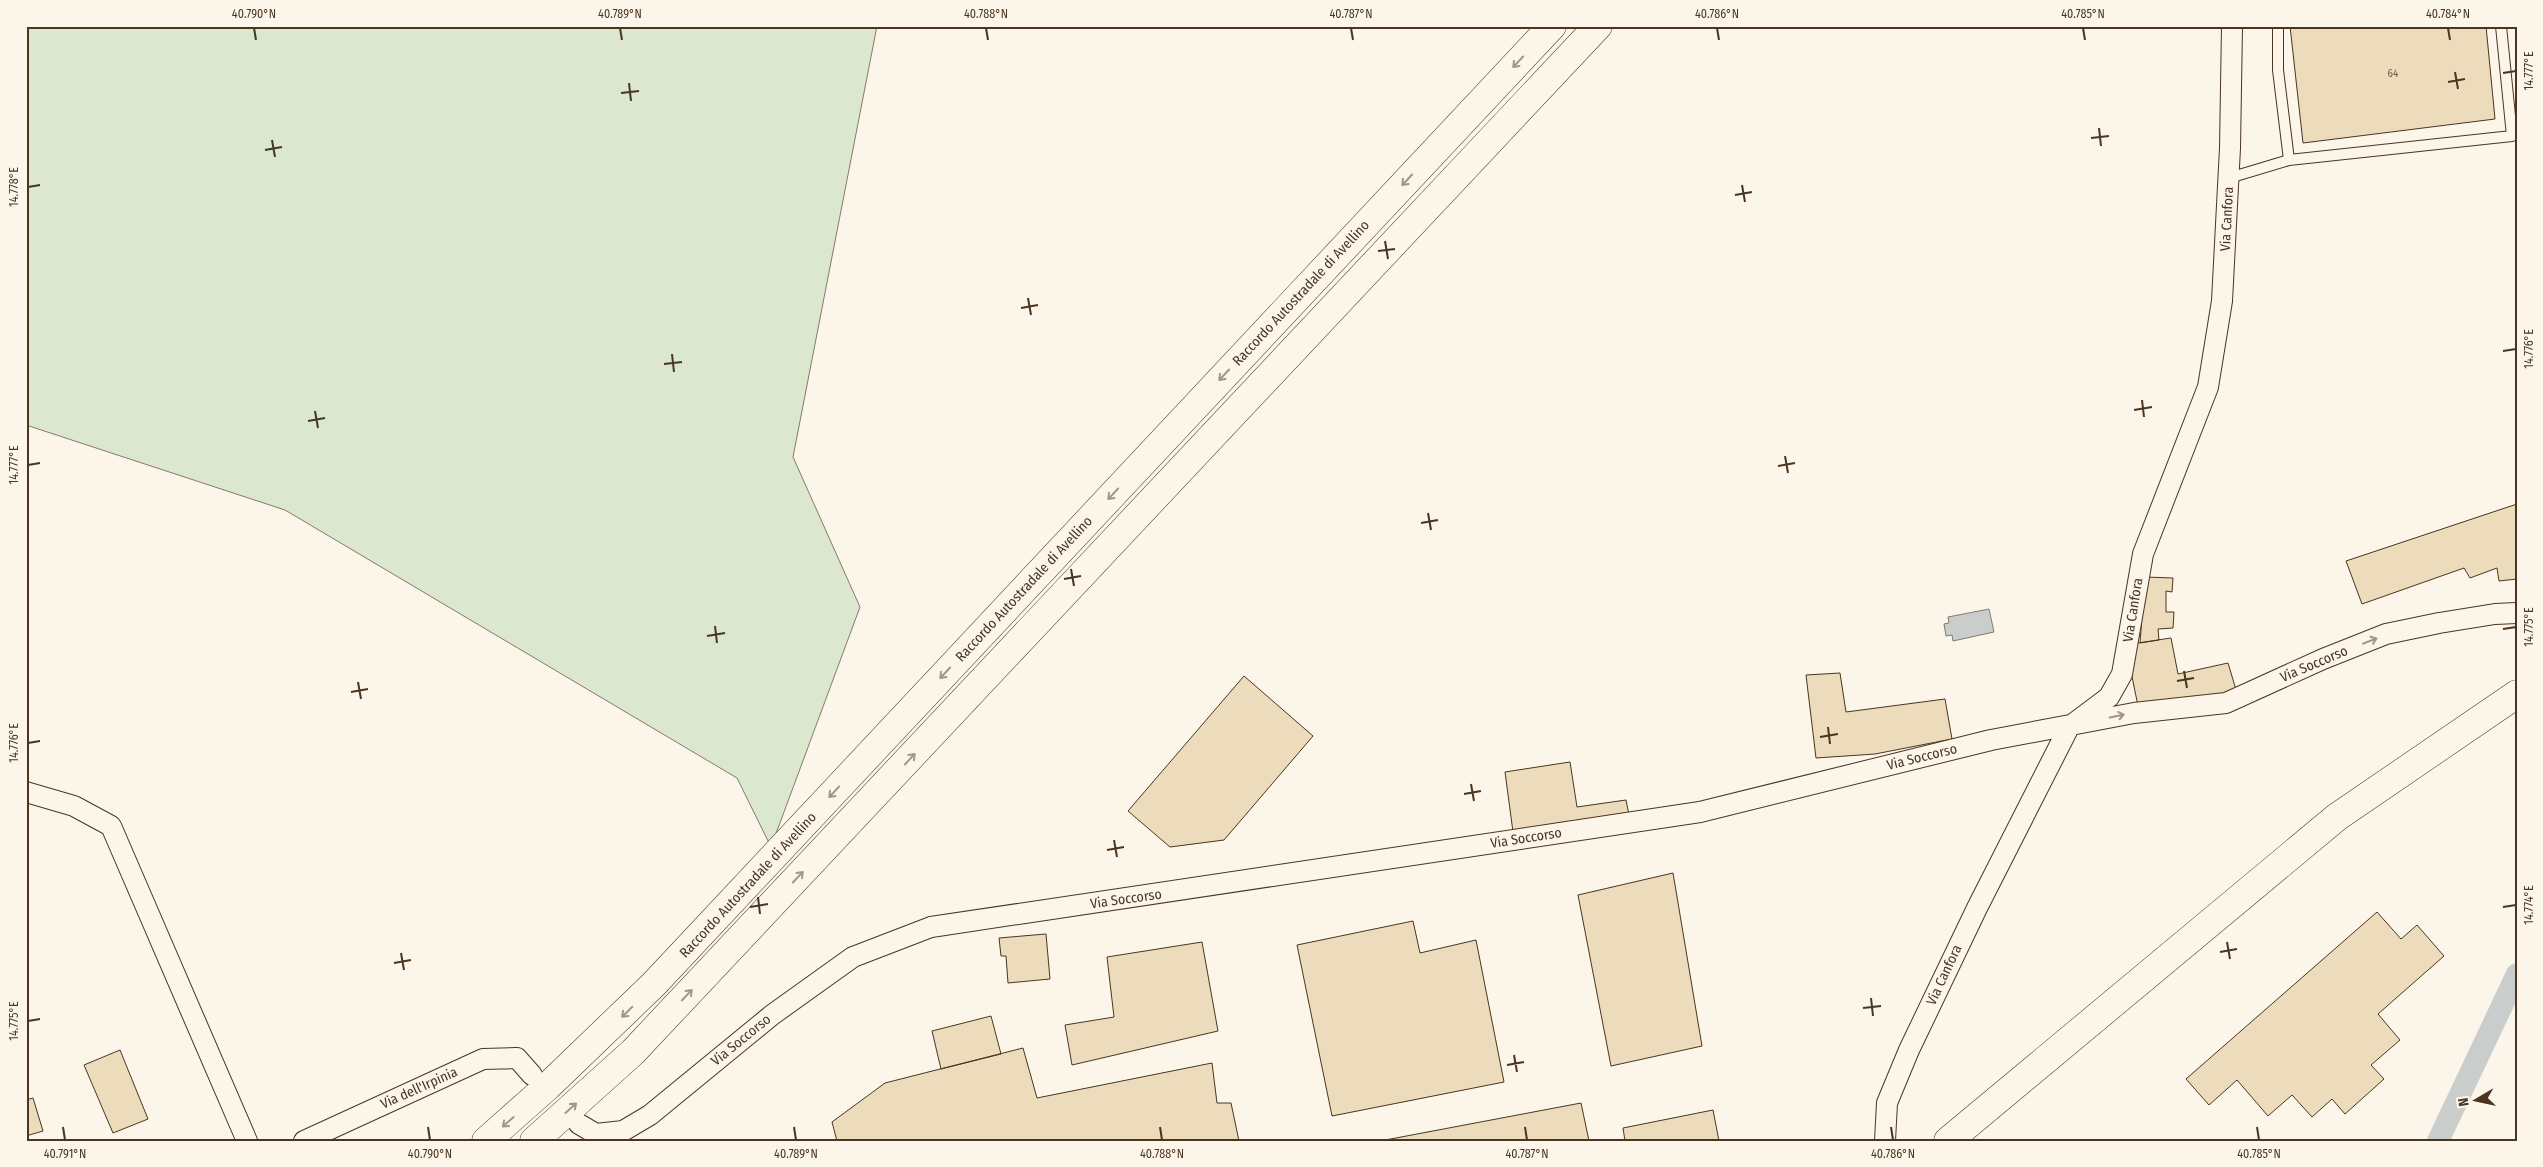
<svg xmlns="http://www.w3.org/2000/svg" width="2543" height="1167" font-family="'Fira Sans Condensed',sans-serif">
<rect width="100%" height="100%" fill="#fbf6e9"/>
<path fill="#dce7d0" stroke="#887966" d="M26,26H877L793,457L860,607L771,847L737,778L285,510L26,425Z"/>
<path fill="#c9cecd" stroke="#887966" d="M1989,609L1994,632L1953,641L1952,635L1946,636L1944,624L1949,623L1948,617Z"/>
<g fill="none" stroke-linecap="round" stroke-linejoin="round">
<path stroke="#c9cecd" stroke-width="22" d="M2438,1141L2517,974"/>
</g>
<path fill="#ecdcbc" stroke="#4a3520" d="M2290,26H2486L2495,119L2303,143Z
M2517,504V579L2499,581L2497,568L2470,578L2464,568L2362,604L2346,561Z
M2145,577L2173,578L2172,592L2166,591V612H2174L2173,628L2158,629L2159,640L2140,643Z
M2171,638L2178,674L2228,663L2237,693L2138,706L2129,662L2131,644Z
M1840,673L1846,712L1945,699L1952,739L1875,754L1816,758L1806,675Z
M1244,676L1313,736L1224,840L1170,847L1128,811Z
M1570,762L1577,807L1626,800L1629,815L1513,832L1505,772Z
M1673,873L1702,1046L1611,1066L1578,895Z
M2377,912L2401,939L2417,925L2444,956L2378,1014L2400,1040L2371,1065L2384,1079L2345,1114L2332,1099L2312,1117L2292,1095L2268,1116L2237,1080L2209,1105L2186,1079Z
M1413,921L1420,953L1476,940L1504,1082L1332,1116L1297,945Z
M1046,934L1050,979L1008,983L1006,956H1001L999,938Z
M1202,942L1218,1031L1072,1065L1065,1025L1114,1017L1107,957Z
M991,1016L1001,1054L941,1069L932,1031Z
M1023,1048L1037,1098L1212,1063L1217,1103H1231L1239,1141H837L832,1122L885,1083Z
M120,1050L148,1119L113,1133L84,1065Z
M33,1098L43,1131L26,1136V1100Z
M1581,1103L1589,1141H1380Z
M1713,1110L1719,1141H1625L1623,1128Z"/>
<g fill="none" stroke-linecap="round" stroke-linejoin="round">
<defs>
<path id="lane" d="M2278,26V70L2289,160L2512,136L2501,26
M2229,178L2289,160"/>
<path id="street" d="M26,792L74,806L111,826L247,1141
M579,1124L596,1134L623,1131L650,1115L772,1015L853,957L931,927L1700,812L1991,740L2134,713L2226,703L2323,659L2386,634L2439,623L2495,614L2517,613
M304,1141L483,1059L517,1058L532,1075
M1885,1141L1887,1103L1909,1050L1977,908L2069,727L2109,697L2122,674L2143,554L2208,387L2222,301L2230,148L2232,26"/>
<path id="secondary" d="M1948,1141L2337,817L2517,694"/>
<path id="highway" d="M486,1141L548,1086L654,984L1552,26
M534,1141L633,1052L1598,26"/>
</defs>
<use href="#lane" stroke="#4a3520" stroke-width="12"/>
<use href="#street" stroke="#4a3520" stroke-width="22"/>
<use href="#secondary" stroke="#4a3520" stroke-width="29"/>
<use href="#highway" stroke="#4a3520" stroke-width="29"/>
<use href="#lane" stroke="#fbf6e9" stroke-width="10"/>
<use href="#street" stroke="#fbf6e9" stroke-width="20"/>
<use href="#secondary" stroke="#fbf6e9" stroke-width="28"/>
<use href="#highway" stroke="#fbf6e9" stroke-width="28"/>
</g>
<defs><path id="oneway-shaft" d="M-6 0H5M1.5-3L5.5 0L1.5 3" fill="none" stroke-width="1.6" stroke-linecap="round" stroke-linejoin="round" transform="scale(1.25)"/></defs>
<g stroke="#a29684">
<use href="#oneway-shaft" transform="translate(1518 62) rotate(133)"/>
<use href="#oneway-shaft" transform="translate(1407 180) rotate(133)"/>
<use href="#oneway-shaft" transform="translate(1224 375) rotate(133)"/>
<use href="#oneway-shaft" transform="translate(1113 494) rotate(133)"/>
<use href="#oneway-shaft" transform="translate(2370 641) rotate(-21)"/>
<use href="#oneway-shaft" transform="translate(945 673) rotate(133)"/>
<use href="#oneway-shaft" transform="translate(2117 716) rotate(-12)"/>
<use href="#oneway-shaft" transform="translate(910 759) rotate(-47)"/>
<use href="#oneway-shaft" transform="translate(834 792) rotate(133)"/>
<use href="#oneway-shaft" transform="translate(798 877) rotate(-47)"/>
<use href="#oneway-shaft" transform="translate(687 995) rotate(-47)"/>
<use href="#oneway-shaft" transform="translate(627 1012) rotate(135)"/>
<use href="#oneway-shaft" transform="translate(571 1108) rotate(-42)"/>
<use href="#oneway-shaft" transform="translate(508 1122) rotate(139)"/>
</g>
<path fill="none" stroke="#4a3520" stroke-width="2" d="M254,28L256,40M620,28L622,40M986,28L988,40M1351,28L1353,40M1717,28L1719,40M2083,28L2085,40M2448,28L2450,40M2455,72L2458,89M2503,73L2516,71M2448,82L2465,79M629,83L631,101M621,93L639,91M2099,128L2101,146M2091,138L2109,136M272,140L275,157M265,150L282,147M1742,185L1745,202M28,187L40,185M1735,195L1752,192M1385,241L1388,259M1378,251L1395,249M1028,298L1031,315M1021,308L1038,305M2503,351L2516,349M672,354L674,372M664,364L682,362M2142,400L2144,417M2134,410L2152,407M315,411L318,428M308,421L325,418M1785,456L1788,473M28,465L40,463M1778,466L1795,463M1428,513L1431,530M1421,523L1438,520M1071,569L1074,586M1064,579L1081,576M715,626L717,643M2503,629L2516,627M707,636L725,633M2184,671L2187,688M2177,681L2194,678M358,682L361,699M351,692L368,689M1828,727L1830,744M1820,737L1838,734M28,743L40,741M1471,784L1474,801M1464,794L1481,791M1114,840L1117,857M1107,850L1124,847M758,897L760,914M750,907L768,904M2503,907L2516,905M2227,942L2230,959M2220,952L2237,949M401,953L404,970M394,963L411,960M1871,998L1873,1016M1863,1008L1881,1006M28,1021L40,1019M1514,1055L1517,1072M1507,1065L1524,1062M63,1127L65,1140M428,1127L430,1140M794,1127L796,1140M1160,1127L1162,1140M1525,1127L1527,1140M1891,1127L1893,1140M2257,1127L2259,1140"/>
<g text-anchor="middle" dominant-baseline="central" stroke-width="4" stroke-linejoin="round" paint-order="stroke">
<g font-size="11" fill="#725f47">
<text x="2393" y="73">64</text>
</g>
<g font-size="14" fill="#4a3520" stroke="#fbf6e9">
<text transform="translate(2227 219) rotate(-87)">Via Canfora</text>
<text transform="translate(1301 293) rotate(-47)">Raccordo Autostradale di Avellino</text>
<text transform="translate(1024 589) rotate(-47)">Raccordo Autostradale di Avellino</text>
<text transform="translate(2133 610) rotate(-81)">Via Canfora</text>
<text transform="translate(2314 664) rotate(-23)">Via Soccorso</text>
<text transform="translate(1922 757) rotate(-14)">Via Soccorso</text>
<text transform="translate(1526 838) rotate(-9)">Via Soccorso</text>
<text transform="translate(748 885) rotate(-47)">Raccordo Autostradale di Avellino</text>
<text transform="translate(1126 899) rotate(-8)">Via Soccorso</text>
<text transform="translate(1944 975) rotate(-65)">Via Canfora</text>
<text transform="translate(741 1040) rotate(-39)">Via Soccorso</text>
<text transform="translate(419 1088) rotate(-24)">Via dell'Irpinia</text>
</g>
</g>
<rect width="2543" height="1167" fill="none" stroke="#fbf6e9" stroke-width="55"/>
<g transform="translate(2476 1100) rotate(261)" stroke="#fbf6e9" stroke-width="4" paint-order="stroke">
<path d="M0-4L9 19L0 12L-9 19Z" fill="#4a3520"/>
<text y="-8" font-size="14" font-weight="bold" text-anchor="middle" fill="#4a3520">N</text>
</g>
<rect x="28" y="28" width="2488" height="1112" fill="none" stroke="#4a3520" stroke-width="2"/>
<g font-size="12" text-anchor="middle" fill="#4a3520">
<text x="254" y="18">40.790°N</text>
<text x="620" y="18">40.789°N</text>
<text x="986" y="18">40.788°N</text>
<text x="1351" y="18">40.787°N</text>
<text x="1717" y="18">40.786°N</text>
<text x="2083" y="18">40.785°N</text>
<text x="2448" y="18">40.784°N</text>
<text transform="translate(2529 71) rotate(-90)" y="4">14.777°E</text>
<text transform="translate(14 187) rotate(-90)" y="4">14.778°E</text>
<text transform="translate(2529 349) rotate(-90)" y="4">14.776°E</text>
<text transform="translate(14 465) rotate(-90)" y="4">14.777°E</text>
<text transform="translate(2529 627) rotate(-90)" y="4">14.775°E</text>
<text transform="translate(14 743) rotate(-90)" y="4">14.776°E</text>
<text transform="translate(2529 905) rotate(-90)" y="4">14.774°E</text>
<text transform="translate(14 1021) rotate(-90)" y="4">14.775°E</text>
<text x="65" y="1158">40.791°N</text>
<text x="430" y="1158">40.790°N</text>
<text x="796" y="1158">40.789°N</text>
<text x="1162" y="1158">40.788°N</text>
<text x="1527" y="1158">40.787°N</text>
<text x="1893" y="1158">40.786°N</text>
<text x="2259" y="1158">40.785°N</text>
</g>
</svg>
